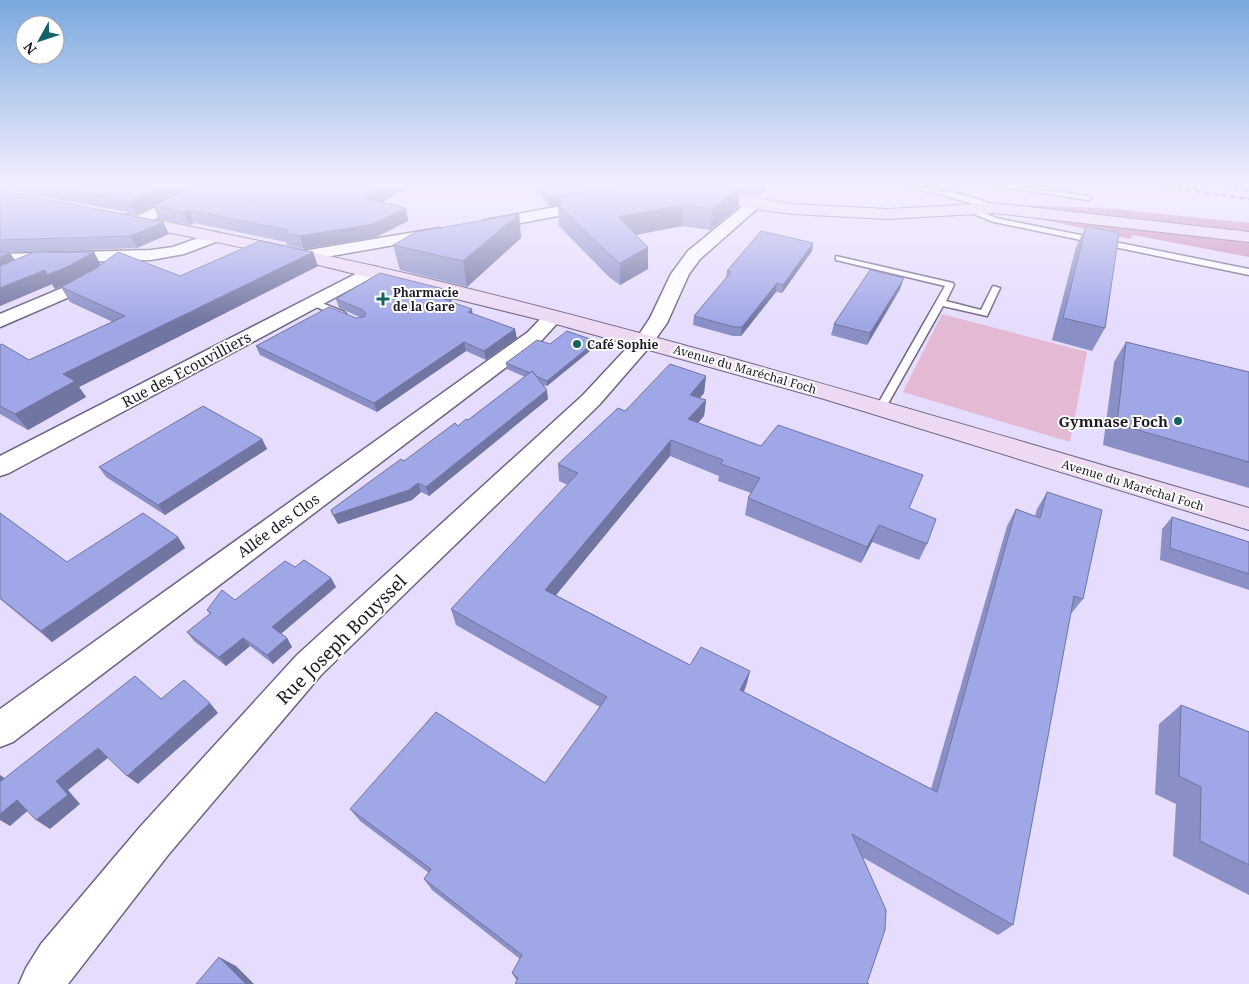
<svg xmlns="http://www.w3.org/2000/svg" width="1249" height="984" font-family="'Noto Serif',serif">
<rect width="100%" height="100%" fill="#e6dcfe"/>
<path fill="#e3b9d3" d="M942,314L1087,352L1070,442L903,392Z"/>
<path fill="#c78ab1" d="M1013,205L1105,208L1249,223V257L1133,235L1130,239L1023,215Z"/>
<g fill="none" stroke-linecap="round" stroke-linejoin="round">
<defs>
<path id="lane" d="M898,185C919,185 981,196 998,208L994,210L943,195Z
M987,185H1006L1088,196L1092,198L1088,200Z
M966,207H972L996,218L1249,269V275L994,222L966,211Z
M836,256L953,283L954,285L946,301L981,310L993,286L1000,288L987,316L943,306L885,409L880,412L875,409L945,286L836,260Z
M312,299L344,312L346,314L341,317L338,316L309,304V300Z"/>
<path id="street" d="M201,185H220L145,224H133L131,221L133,218Z
M754,199L762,204L759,207L700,259L689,274L667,323L652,344L599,405L321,675L168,855L68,984H19L26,968L41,944L140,827L297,655L583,395L638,336L650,318L671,274L688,251L749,201Z
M594,200L602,205L599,208L485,230L477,225L485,220Z
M439,228L445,230L447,233L445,236L303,261L297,260L294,256L297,252L303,251Z
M215,232L221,234L223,237L221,240L184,254L151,260L0,264V254L151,250L173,247Z
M371,266L377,267L380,271L377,275L9,473L0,476V456Z
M98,273L104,274L107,278L104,282L0,327V314Z
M552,312L559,314L562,318L542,340L13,742L0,747V709L528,332L545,314Z"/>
<path id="secondary" d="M652,185H683L792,204L888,209L994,203L1249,232V242L994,213L888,219L792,214L754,209L660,190Z
M128,214C223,233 318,253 413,275C694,343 971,427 1249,508V530L824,399L545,321L270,253L122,223L120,219L122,215Z"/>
</defs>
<use href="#lane" stroke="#6d6481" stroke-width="3"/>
<use href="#street" stroke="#6d6481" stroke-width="3"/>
<use href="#secondary" stroke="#6d6481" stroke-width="2"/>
<use href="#lane" fill="#fff" fill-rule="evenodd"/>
<use href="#street" fill="#fff" fill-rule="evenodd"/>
<use href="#secondary" fill="#eddaf2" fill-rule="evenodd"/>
<path stroke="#756e84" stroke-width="2.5" stroke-dasharray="6 3" stroke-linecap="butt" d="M1150,185L1249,199
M1216,185L1249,190"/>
</g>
<path fill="#8a90c6" d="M0,185H412L381,203L406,208L408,221L376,237L304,249L287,245L286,242L194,223L190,225L159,219L153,206L174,196L137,214L0,188Z
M530,185H768V187L759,196L740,193L738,208L710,230L682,226L636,235L648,269L620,285L609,277L559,226L558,206L550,207Z
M1232,185H1249V188Z
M0,190L163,222L169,234L137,248L4,253H10L15,260L101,265L180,276L318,266L79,387L86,397L28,430L0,414V345L29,360L113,322L70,302L61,287L69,283L55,289L52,284L0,306Z
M519,214L521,238L467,287L400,270L393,245Z
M1086,226L1105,328L1092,351L1052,340L1076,247Z
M813,243L812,251L782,293L776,292L741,336H733L693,325L694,316L726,279L727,271Z
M900,289L867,345L831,335L834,324Z
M336,299H453L451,302L517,338L486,360L466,351L377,412L260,355L256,346L362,318L339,308Z
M1126,342L1249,372V488L1103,445L1114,362Z
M550,344L596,346L547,386L543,385L548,399L429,496L421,492L412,500L338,524L331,510L458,426L468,420L525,377L507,369L506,363Z
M706,376L704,393L700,398L706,400L704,416L698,423L909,508L927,544L919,560L872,542L861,563L745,515L748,498L751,493L718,481L719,476L670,456L556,595L690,665L750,671L746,686L744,692L931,789L1007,526L1016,509L1035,516L1037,509L1047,492L1083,599L1070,615L1013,925L998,935L862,857L867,983L517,981L512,973L520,959L432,890L424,879L429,873L360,821L350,809L545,783L600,707L456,625L451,609L568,485L559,481L558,464L625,411Z
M262,439L267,449L165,515L106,477L99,467Z
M0,513L67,562L178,537L185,548L52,642L0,599Z
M1172,517L1249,542V590L1160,560L1162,529Z
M295,567L331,578L336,587L281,634L287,638L292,647L273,664L250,646L226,666L194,641L187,632L210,614L207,610L235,600Z
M1181,705L1248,731H1249V895L1173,856L1176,804L1155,794L1159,724Z"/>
<path fill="#7075a1" d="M167,185H197L137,214L130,202Z
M388,185H412L367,211L364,198Z
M617,185H651L558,198L559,205L550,207L549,199Z
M762,185H768V187L759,196L760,188Z
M740,187L738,208L710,230L712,209Z
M683,205L682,226L618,238V217Z
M406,208L408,221L376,237L304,249L300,236Z
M189,210L194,223L190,225L184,212Z
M519,214L521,238L467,287L463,261Z
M163,222L169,234L137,248L131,236Z
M813,243L812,251L782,293L783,285Z
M648,247V269L620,285V263Z
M94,252L101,265L77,279L55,289L52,284L0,306V288Z
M313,252L318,266L79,387L86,397L28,430L15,414L63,374Z
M10,253L18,266L0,273V257Z
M904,278L900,289L867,345L870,333Z
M777,283L776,292L741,336L742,327Z
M452,291L453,299L444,308L443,299Z
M472,309L473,318L468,312Z
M515,329L517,338L486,360L484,351Z
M596,341V346L547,386V381Z
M464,342L466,351L377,412L374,403Z
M706,376L704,393L689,411L690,395Z
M547,390L548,399L429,496L426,487Z
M706,400L704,416L687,436L688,419Z
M262,439L267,449L165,515L158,505Z
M671,440L670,456L547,606L545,590Z
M418,483L421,492L412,500L338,524L333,515Z
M879,525L872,542L861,563L867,547Z
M178,537L185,548L52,642L41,631Z
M331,578L336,587L278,636L272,627Z
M243,638L250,646L226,666L219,657Z
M287,638L292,647L273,664L267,655Z
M750,671L746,686L737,705L740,690Z
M210,703L218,713L138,784L127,776Z
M98,748L109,757L68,790L80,804L50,829L36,820L56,781Z
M0,775L3,777L14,789L0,780Z
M17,800L31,808L10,826L0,820V814Z
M219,957L236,966L254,984H246Z"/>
<path fill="#a0a7e6" stroke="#7075a1" d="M40,185H167L130,202Z
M196,185H388L364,198L406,208L373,224L300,236L283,233L288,230L189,210L184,212L153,206Z
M537,185H617L549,199Z
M624,185H728L740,187L712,209L683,205L618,217L648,247L620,263L609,254L558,205L563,204L558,198Z
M744,185H762L760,188Z
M0,190L163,222L131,236L0,240Z
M519,214L463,261L393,245L416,232Z
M1086,226L1119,233L1105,328L1063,318Z
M761,231L813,243L783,285L777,283L742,327H734L694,316L731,272L727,271Z
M260,241L313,252L63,374L75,381L15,414L0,406V345L2,344L29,360L125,316L61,287L95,269L118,252L180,276Z
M0,252L10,253L0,257Z
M34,252H94L69,266L47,275L45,270L0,288V266Z
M870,270L904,278L870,333L834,324Z
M380,273L452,291L443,299L472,309L468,312L515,329L484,351L464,342L374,403L256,346L329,307L356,318L364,317L366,314L363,310L336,299Z
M567,331L596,341L547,381L536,376L532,371L530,373L506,363L537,340L550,344Z
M1126,342L1249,372V462L1117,424Z
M670,364L706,376L690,395L706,400L688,419L761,446L778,425L923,475L909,508L936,519L927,544L879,525L867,547L748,498L760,478L721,464L723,460L671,440L545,590L690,665L701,647L750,671L740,690L937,792L1016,509L1040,518L1047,492L1102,510L1083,599L1074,596L1013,925L852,834L886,910L885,930L867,983L869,984H515L518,978L512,973L522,955L424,879L431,869L350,809L436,712L545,783L607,697L451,609L578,473L558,464L618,408L625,411Z
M532,371L547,390L426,487L418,483L409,490L333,515L331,510L401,459L404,461L455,423L458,426L466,419L468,420Z
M203,406L262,439L158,505L99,467Z
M0,513L67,562L143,513L178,537L41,631L0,598Z
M1172,517L1249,542V574L1170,548Z
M304,560L331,578L272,627L287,638L267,655L243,638L219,657L187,632L211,613L207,610L222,590L235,600L285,561L295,567Z
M135,676L161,699L184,680L210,703L127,776L98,748L56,781L68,795L36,820L17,800L0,814V780L1,781Z
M1181,705L1249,732V865L1200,841L1201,787L1179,776Z
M219,957L246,984H196Z"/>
<linearGradient id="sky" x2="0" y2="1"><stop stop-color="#79a8dd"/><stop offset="0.57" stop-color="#f4efff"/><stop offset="1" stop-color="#f4efff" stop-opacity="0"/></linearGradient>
<rect width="1249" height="323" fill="url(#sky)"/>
<g fill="#136364" stroke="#fff" stroke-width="2">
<path d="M380.5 291.5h5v5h5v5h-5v5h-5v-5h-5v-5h5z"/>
<circle cx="577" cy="344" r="5"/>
<circle cx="1178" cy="421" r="5"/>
</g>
<g text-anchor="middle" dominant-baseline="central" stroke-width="4" stroke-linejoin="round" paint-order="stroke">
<g font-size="12" font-weight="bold" fill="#1e1a26" stroke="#fff" text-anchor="start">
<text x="393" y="292">Pharmacie<tspan x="393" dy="14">de la Gare</tspan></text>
<text x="587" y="344">Café Sophie</text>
</g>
<g font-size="12" fill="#1e1a26" stroke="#fff">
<text transform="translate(745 369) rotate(16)">Avenue du Maréchal Foch</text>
<text transform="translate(1133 485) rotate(17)">Avenue du Maréchal Foch</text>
</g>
<g font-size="15" fill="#1e1a26" stroke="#fff">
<text transform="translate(186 369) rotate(-28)">Rue des Ecouvilliers</text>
<text transform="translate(278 525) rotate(-36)">Allée des Clos</text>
</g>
<g font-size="15" font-weight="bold" fill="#1e1a26" stroke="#fff" text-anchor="end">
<text x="1168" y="421">Gymnase Foch</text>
</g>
<g font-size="18" fill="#1e1a26" stroke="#fff">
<text transform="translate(341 639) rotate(-45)">Rue Joseph Bouyssel</text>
</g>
</g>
<g transform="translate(40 40) rotate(230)"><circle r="24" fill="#ffffff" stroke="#a5a3a8"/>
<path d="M0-4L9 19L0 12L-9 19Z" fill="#136364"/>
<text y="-8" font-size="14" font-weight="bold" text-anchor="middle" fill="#1e1a26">N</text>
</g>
</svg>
